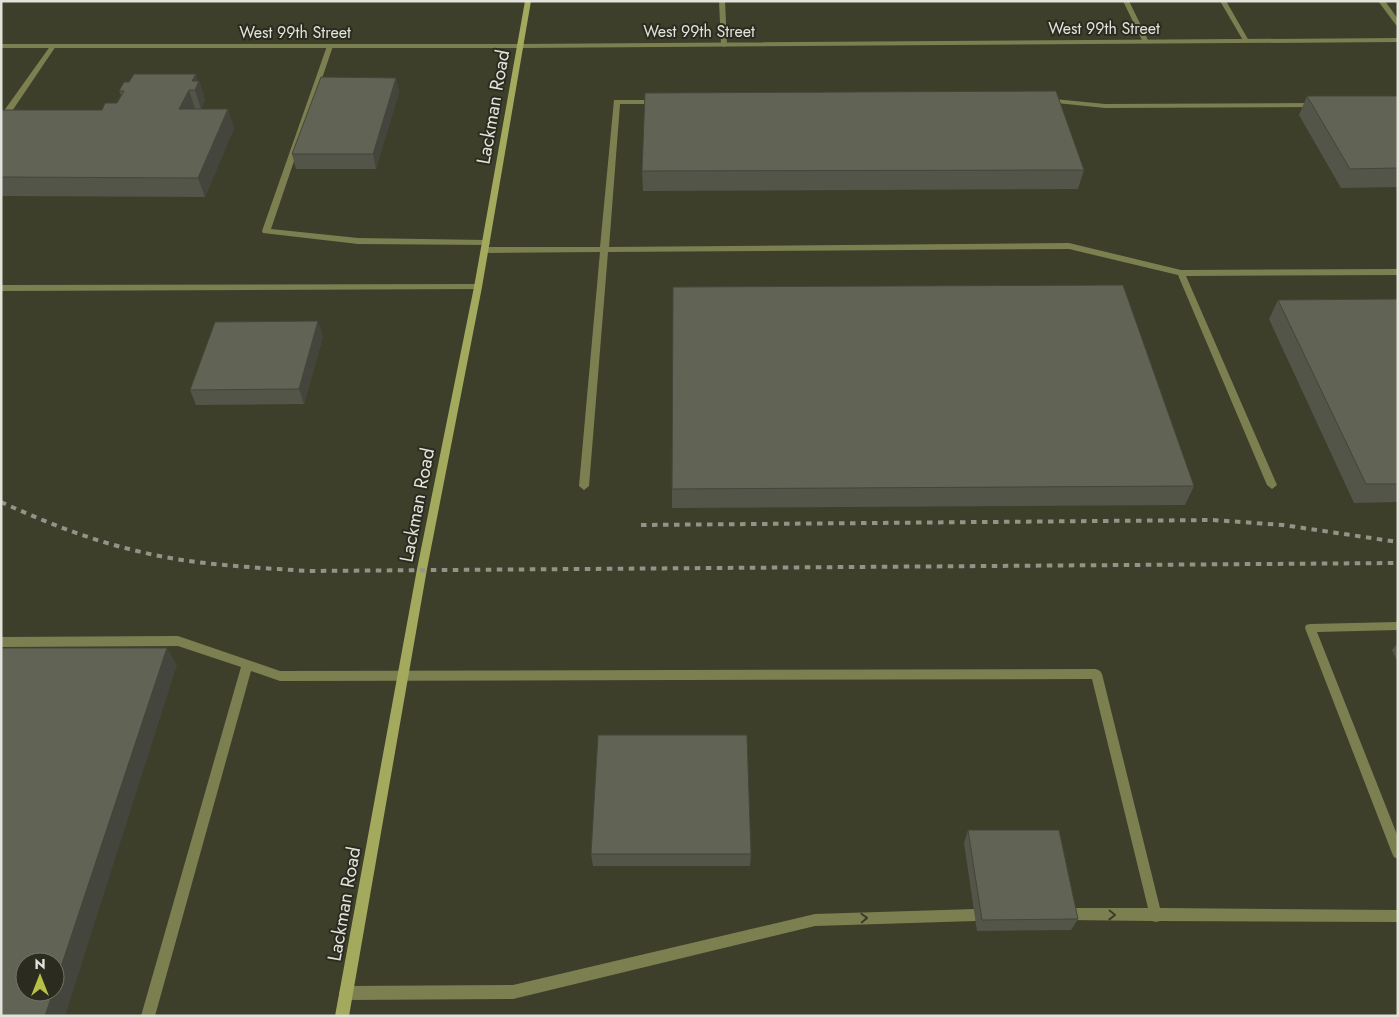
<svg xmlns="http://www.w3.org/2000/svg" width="1399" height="1017" font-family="Jost,sans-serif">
<rect width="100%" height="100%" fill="#353629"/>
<path fill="#3d3f2b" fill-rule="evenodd" d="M1,1H1398V1016H1ZM25,962H55V992H25Z"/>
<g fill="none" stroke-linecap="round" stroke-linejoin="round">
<path fill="#7c8051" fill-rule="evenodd" d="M719,1H725L727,45L724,47L721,45Z
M1123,1H1129L1149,42L1148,43L1143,42Z
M1220,1H1226L1249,41L1248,42H1244Z
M1378,1H1385L1398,19V26L1396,25Z
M330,44L333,46L271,229L358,238L486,240L490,243L489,245L358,244L263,233L262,231L327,46Z
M51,45L56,46L4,123H1V115Z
M1044,98L1105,104L1315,103L1319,105L1315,107L1105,108L1047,102H1044Z
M614,100H658L662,102L658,104H620L609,247L1069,243L1181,270L1398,269V275L1186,276L1277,485L1272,489L1267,485L1178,275L1069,249L608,252L589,486L584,490L579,486L600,252L485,253L481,250L485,247H600Z
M478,284L481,285V289L1,291V285Z
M1398,622V630L1317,632L1398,837V859L1394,857L1392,853L1305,628L1306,625L1310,624Z
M178,636L280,671L1096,669L1100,671L1102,674L1160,908L1398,910V922L1160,921L1156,922L1152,921L1068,920L1063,918L1062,914L1063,910L1068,908H1148L1092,679L280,681L251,671L155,1016H141L241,667L178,646L1,647V637Z
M975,909L980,911L981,915L980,919L975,921L815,926L513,999L346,1000L341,998L339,993L341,988L346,986L513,985L815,914Z"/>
<path fill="#7c8051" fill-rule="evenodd" d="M1398,38V42L521,48H1V44H521Z"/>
<path fill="#a4aa5d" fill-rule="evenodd" d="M525,1H531L482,287L427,569L349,1016H335L417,569L474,287Z"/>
<path stroke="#929389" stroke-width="4" stroke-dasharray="5.5 5.5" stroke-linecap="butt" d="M1,502C45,522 90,540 137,551C192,565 250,567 307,571L1398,563
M641,525L1213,520L1283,525L1398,542"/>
</g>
<path fill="#535549" d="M396,78L399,92L376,169H296L292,154Z
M199,81L205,100L201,109H195L234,128L205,197L1,196V110H102L117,103L121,95L119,91Z
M1307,96H1398V187L1341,188L1299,115Z
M1084,170L1078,189L643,191L642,171Z
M1398,299V502L1354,503L1269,319L1278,300Z
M323,336L304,404L196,405L190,390Z
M1194,486L1185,505L672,508V489Z
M1398,643V663L1392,650Z
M968,830L1078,919L1071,930L977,931L964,843Z
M591,854H751L750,866H593Z"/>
<path fill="#44453c" d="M196,74L198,82L199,81L205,100L201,109L192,81Z
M396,78L399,92L376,169L373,154Z
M189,90L195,109L186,128L179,109Z
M228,109L234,128L205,197L198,178Z
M318,321L323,336L304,404L299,389Z
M167,648L177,665L65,1016H45L53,992H55V985Z"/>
<path fill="#616355" stroke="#44453c" d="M134,74H196L192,81H199L195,90H189L179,109H228L198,178L1,177V110H102L105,103H117L124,91H119L124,82H129Z
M321,77L396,78L373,154H292Z
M1056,91L1084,170L642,171L645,93Z
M1307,96H1398V168L1350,169Z
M1123,285L1194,486L672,489L673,287Z
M1398,299V484H1366L1278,300Z
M318,321L299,389L190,390L215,322Z
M1,648H167L55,985V962H25V992H53L45,1016H1Z
M598,735H747L751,854H591Z
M968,830H1059L1078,919L982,920Z"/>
<defs><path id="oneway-chevron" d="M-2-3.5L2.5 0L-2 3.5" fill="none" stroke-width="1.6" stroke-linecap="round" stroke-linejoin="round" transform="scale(1.25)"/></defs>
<g stroke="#3b3d29">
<use href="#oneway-chevron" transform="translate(1112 915) rotate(1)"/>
<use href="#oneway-chevron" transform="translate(864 918) rotate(-2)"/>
</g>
<g text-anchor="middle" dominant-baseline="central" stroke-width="4" stroke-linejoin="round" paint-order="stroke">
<g font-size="16" fill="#e2e3db" stroke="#2b2c1f">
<text x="1104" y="28">West 99th Street</text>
<text x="699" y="31">West 99th Street</text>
<text x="295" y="32">West 99th Street</text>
</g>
<g font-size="19" fill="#e2e3db" stroke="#2b2c1f">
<text transform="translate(493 107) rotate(-80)">Lackman Road</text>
<text transform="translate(417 505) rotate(-79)">Lackman Road</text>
<text transform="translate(344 904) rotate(-80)">Lackman Road</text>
</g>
</g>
<rect width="1399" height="1017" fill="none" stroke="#e2e3db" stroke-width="5"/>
<g transform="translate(40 977)"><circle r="24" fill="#2b2c1f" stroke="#74756a"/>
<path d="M0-4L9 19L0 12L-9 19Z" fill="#b9c046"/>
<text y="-8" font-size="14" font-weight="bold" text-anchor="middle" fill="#e2e3db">N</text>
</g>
</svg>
